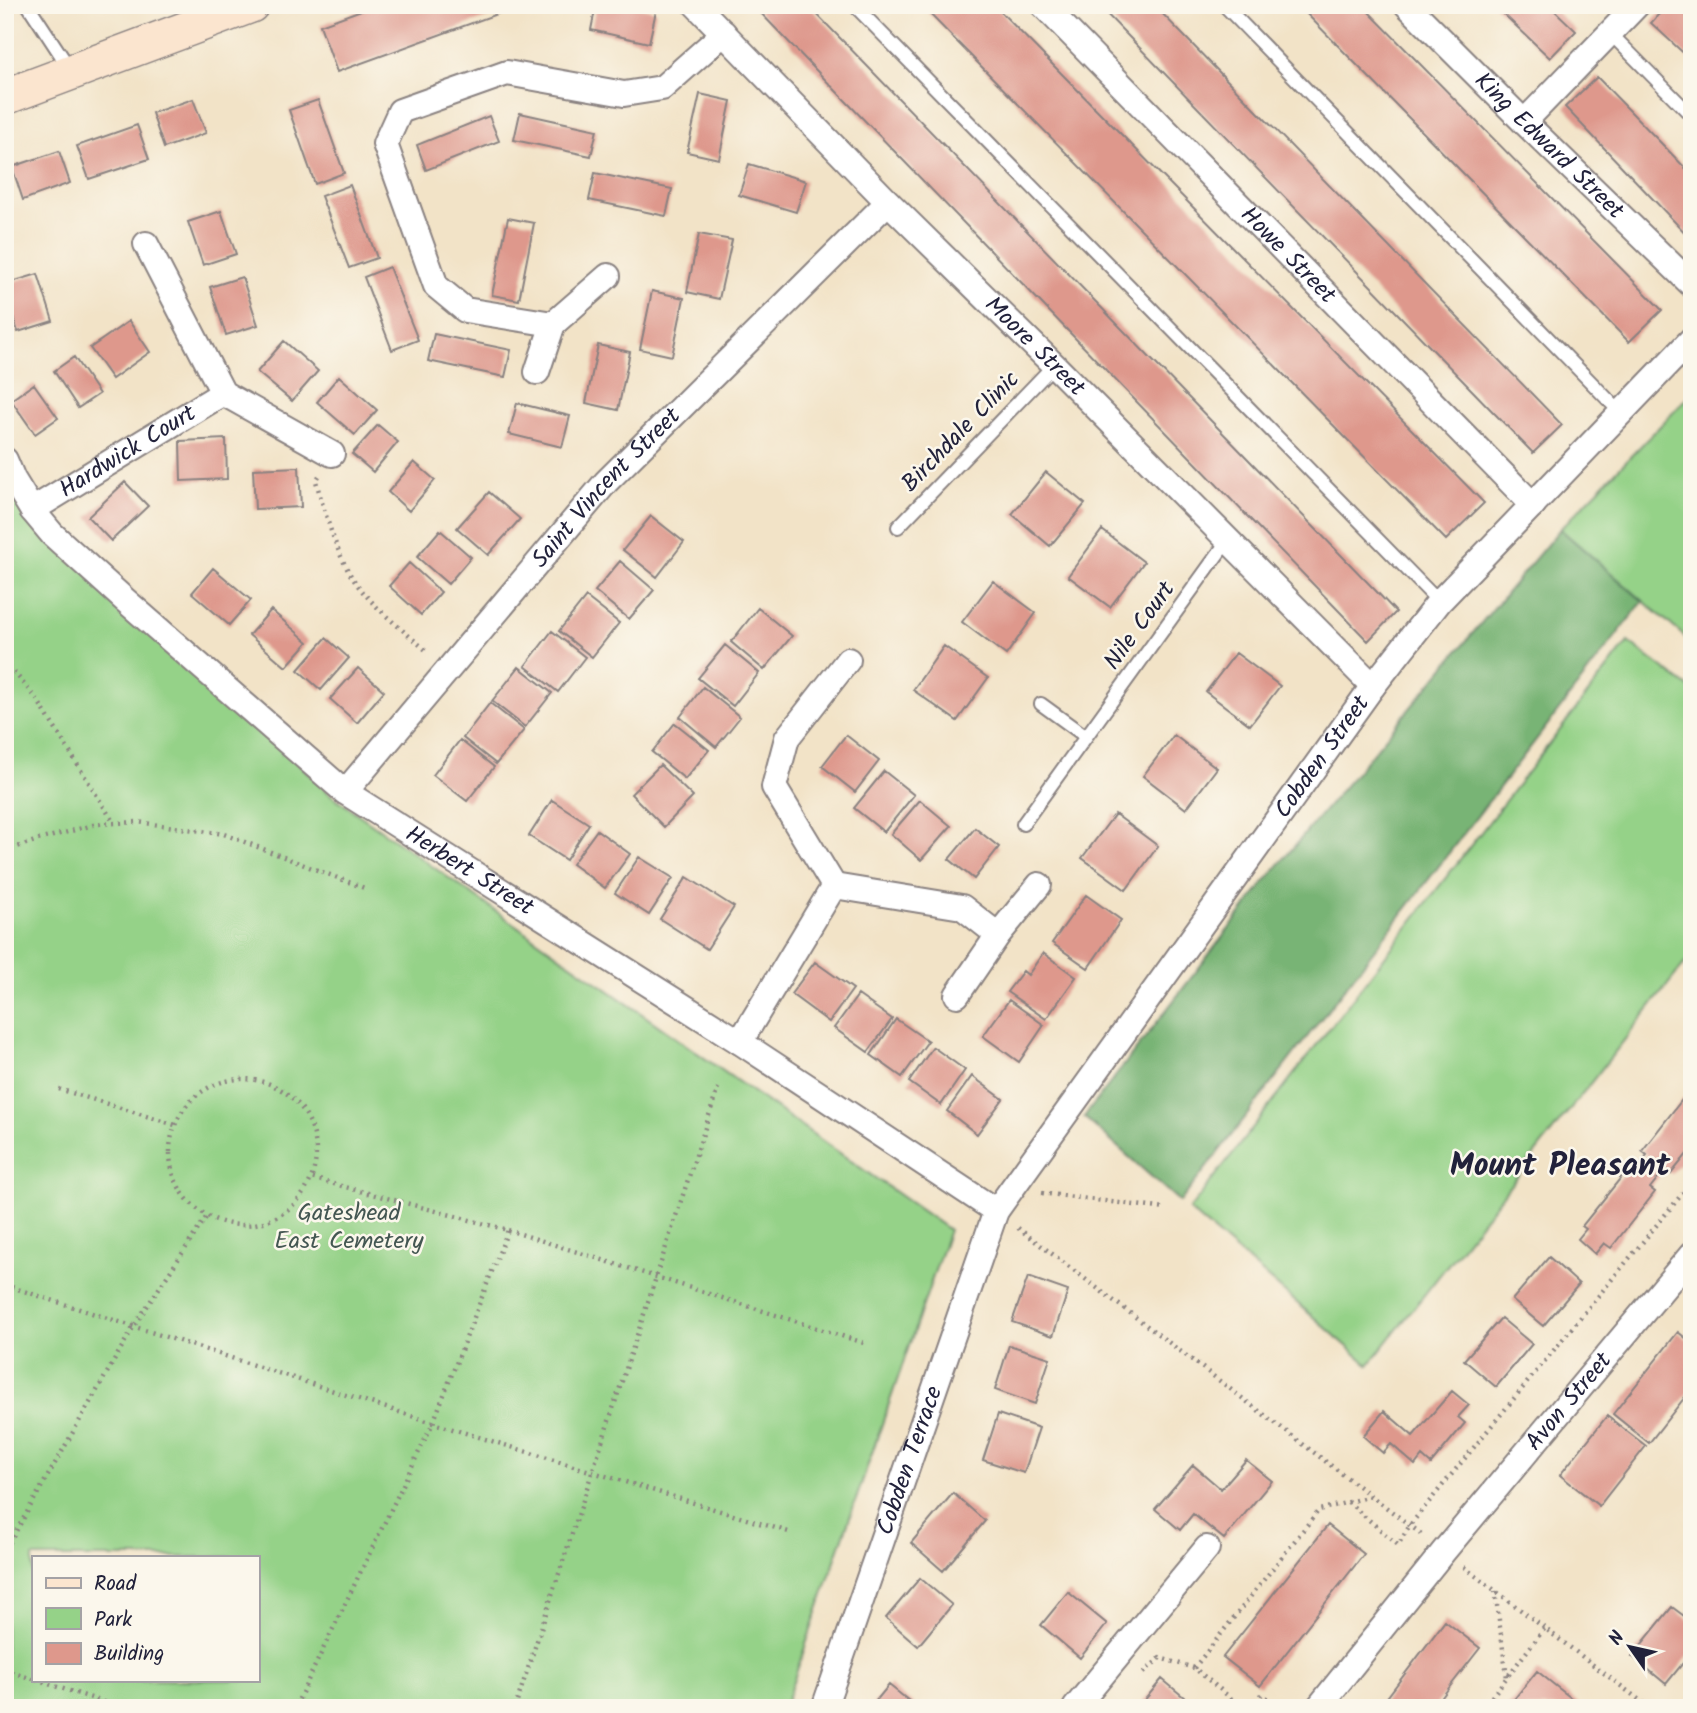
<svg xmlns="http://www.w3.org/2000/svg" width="1697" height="1713" font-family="Kalam,sans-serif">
<rect width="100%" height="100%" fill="#fbf7ec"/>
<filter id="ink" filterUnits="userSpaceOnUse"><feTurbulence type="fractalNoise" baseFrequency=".0143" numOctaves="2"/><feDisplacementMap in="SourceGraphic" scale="14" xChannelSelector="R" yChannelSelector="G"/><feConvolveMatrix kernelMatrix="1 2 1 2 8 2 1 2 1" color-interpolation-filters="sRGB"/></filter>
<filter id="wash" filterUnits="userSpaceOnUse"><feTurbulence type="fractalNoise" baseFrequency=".00686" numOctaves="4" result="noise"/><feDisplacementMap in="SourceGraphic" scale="28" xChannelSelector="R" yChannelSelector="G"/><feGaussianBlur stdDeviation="1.57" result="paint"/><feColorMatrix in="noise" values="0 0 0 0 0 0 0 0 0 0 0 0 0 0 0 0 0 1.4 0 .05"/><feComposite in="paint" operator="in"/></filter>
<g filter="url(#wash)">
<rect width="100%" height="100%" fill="#f2e3c7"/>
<path fill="#95d288" stroke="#5c7a62" stroke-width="2" fill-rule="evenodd" d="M1692,393V643L1560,529Z
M5,479L331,795L949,1230L784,1708H5ZM33,1557H257V1680H33Z
M1628,642L1692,690V954L1369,1365L1189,1210Z"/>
<path fill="#78b474" stroke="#4d6b58" stroke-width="2" d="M1560,529L1643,601L1180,1202L1084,1117L1272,873Z"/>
<g id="blocks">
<path fill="#de988c" d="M375,5H506L508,10L337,72L320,25Z
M596,5H632L656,11L649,43L591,30Z
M753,5H808L1375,590L1396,612L1368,641Z
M921,5H994L1484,503L1446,540Z
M1098,5H1154L1562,425L1533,453Z
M1298,5H1362L1662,310L1629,342Z
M1494,5H1549L1576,31L1550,58Z
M1667,5H1692V61L1651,23Z
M1597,77L1692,175V240L1565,107Z
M700,94L731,101L719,159L687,152Z
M193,99L206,133L164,148L152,113Z
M318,100L344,173L315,184L289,110Z
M520,113L597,130L591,156L514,140Z
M489,116L499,141L426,170L417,145Z
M137,125L149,159L89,179L77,146Z
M59,151L70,183L23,200L12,167Z
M749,164L806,181L796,212L739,195Z
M595,173L672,189L666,216L589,200Z
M350,185L377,258L349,268L321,196Z
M221,211L236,254L203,265L188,222Z
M508,218L534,223L519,300L492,295Z
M699,234L732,240L719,299L687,292Z
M389,267L418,340L392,350L364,277Z
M38,274L53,321L18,332L5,291V284Z
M242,277L258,325L226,335L210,287Z
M652,291L684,298L672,356L640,349Z
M129,321L150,352L112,379L90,348Z
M434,334L511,350L505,377L428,361Z
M284,341L318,371L292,401L257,372Z
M598,345L630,352L618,410L586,403Z
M74,357L99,394L78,408L54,371Z
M339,376L377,410L355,435L317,402Z
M34,384L58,418L35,434L11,400Z
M517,403L570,416L562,447L509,434Z
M378,425L398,442L373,472L352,454Z
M226,439L227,479L181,481L180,441Z
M414,462L435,480L409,511L388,492Z
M299,467L301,507L255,509L253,469Z
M1046,472L1085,504L1050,546L1012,514Z
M125,482L148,506L111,541L88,517Z
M489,492L520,519L488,555L457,528Z
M651,516L684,542L657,577L623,550Z
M440,530L471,557L448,584L417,557Z
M1102,530L1144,562L1110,607L1068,576Z
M620,561L654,590L629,619L595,591Z
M409,563L441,592L421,615L389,586Z
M213,568L251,600L229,625L192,593Z
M993,581L1036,613L1006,655L962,622Z
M586,597L619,623L592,657L559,631Z
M758,608L792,636L764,670L731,642Z
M271,610L308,642L286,667L249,635Z
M552,631L585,657L558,692L525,666Z
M326,638L349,658L321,690L298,670Z
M725,645L759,673L733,706L698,678Z
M944,646L988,678L957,721L913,690Z
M1236,653L1280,686L1250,725L1206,692Z
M519,667L552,693L525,727L492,701Z
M358,668L384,691L357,723L330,699Z
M703,687L740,717L716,747L680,717Z
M490,703L524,730L496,764L463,738Z
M675,723L709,750L685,779L652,752Z
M846,735L879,761L855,792L822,766Z
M1174,735L1217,768L1186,809L1143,776Z
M460,740L494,767L467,801L433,775Z
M660,765L693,797L664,827L631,794Z
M884,771L914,795L884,832L854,808Z
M552,800L589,824L566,860L529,836Z
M920,800L951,826L921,860L891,834Z
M1115,814L1158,846L1126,890L1082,858Z
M975,828L999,847L974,879L949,859Z
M597,830L630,854L605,888L572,864Z
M639,857L673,878L649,915L615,893Z
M687,877L734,907L707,949L660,919Z
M1086,895L1121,920L1088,968L1052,943Z
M1043,953L1076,977L1046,1019L1007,992L1023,971L1028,975Z
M815,962L853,989L829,1022L791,994Z
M858,995L892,1019L868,1052L834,1028Z
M1009,1000L1044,1025L1019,1062L983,1036Z
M896,1019L928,1041L902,1077L871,1055Z
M933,1047L965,1070L941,1105L909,1082Z
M972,1076L1003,1099L977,1134L947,1111Z
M1685,1096L1690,1100L1692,1098V1148L1671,1174L1665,1169L1650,1188L1655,1192L1611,1248L1604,1243L1595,1254L1578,1239L1586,1229L1582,1226L1627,1170L1632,1174L1647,1155L1642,1151Z
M1549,1257L1579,1284L1543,1326L1512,1300Z
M1028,1277L1068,1291L1053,1336L1012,1322Z
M1501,1318L1532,1344L1496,1387L1464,1360Z
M1678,1332L1692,1343V1388L1649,1443L1613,1414Z
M1009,1345L1050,1358L1035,1404L995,1390Z
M1452,1391L1469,1405L1458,1417L1465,1423L1431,1464L1422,1456L1415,1465L1391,1444L1383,1453L1363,1436L1384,1411L1413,1436Z
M998,1414L1039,1428L1024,1473L983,1460Z
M1607,1416L1646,1446L1599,1506L1560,1475Z
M1246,1460L1272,1481L1224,1539L1193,1514L1180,1530L1155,1509L1193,1465L1221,1489Z
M953,1493L985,1521L943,1571L911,1543Z
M1328,1525L1364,1554L1260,1686L1223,1657Z
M920,1578L952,1605L918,1646L886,1618Z
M1068,1592L1107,1624L1080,1658L1041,1625Z
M1672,1607L1692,1622V1652L1666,1684L1632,1656Z
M1445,1621L1480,1648L1448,1689L1434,1708H1379Z
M1537,1671L1557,1687L1584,1708H1507Z
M1162,1679L1197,1708H1138Z
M889,1685L909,1701L917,1708H870Z"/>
</g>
</g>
<g filter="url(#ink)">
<use href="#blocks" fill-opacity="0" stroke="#8a8281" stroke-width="2"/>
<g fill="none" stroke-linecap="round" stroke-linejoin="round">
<defs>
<path id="lane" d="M28,5L70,69
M854,5L1439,602
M1224,5L1621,413
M1610,33L1692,116
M898,527L1054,365
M1041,704L1085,736
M1023,824L1228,540"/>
<g id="street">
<path id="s1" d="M696,5L888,202L1054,365L1373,686"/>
<path id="s2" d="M1043,5L1533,505"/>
<path id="s3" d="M1407,5L1524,122L1692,285"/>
<path d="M1524,122L1637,5"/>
<path d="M146,244L223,393L332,454"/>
<path d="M608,276L553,324L465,310L436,286L385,144L400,111L507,73L624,94L662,88L724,33"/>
<path d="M537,372L553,324"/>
<path id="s4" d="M5,460L13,479L32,510L52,534L126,601L345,792L740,1042L996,1211"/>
<path id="s5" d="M32,510L223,393"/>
<path id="s6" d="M345,792L606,482L888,202"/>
<path d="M834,886L774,787L787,738L848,660"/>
<path d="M957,995L998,935L1039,885"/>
<path d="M740,1042L834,886L962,907L998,935"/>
<path id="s7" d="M824,1708L996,1211L1373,686L1439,602L1692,339"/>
<path d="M1075,1708L1207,1548"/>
<path id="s8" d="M1318,1708L1444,1551L1692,1254"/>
</g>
<path id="secondary" d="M5,97L251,5"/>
</defs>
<use href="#lane" stroke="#8a8281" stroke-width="16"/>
<use href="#street" stroke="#8a8281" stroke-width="28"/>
<use href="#secondary" stroke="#8a8281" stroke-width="38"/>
<path stroke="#8a8281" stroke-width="4.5" stroke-dasharray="2 5" stroke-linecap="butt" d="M319,476L316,481C325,513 334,546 350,574C369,605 401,628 428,652
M5,661L38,701L114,823
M5,851L38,840L97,824L138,822L224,834L364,888
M170 1152a73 73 0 1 1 146 0a73 73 0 1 1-146 0Z
M59,1089L175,1125
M1042,1193L1166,1209
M1018,1228L1424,1536
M508,1230L864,1343
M5,1285L433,1423L792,1533
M1348,1502L1398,1545L1410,1525L1692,1182
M5,1546L7,1547L134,1326L207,1216
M1464,1567L1650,1708
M1495,1591L1507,1678
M1194,1668L1319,1510L1371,1496
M5,1670L33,1679
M1143,1673L1160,1658L1194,1668L1243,1708
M36,1680L122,1708
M303,1708L296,1705L433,1423L508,1230L311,1178
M515,1708L718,1088
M1254,1708L1262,1694L1280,1708
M1483,1708L1545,1628"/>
<use href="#lane" stroke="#fff" stroke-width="12"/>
<use href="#street" stroke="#fff" stroke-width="24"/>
<use href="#secondary" stroke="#fbe5cf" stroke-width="35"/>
</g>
</g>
<g text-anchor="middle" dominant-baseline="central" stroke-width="5" stroke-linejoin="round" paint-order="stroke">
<g font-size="24" fill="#22223b" stroke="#fbf7ec">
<text stroke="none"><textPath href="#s3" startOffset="200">King Edward Street</textPath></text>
<text stroke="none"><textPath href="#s2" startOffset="350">Howe Street</textPath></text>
<text stroke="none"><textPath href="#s1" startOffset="481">Moore Street</textPath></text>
<text transform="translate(961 432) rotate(-46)">Birchdale Clinic</text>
<text stroke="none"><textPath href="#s5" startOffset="112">Hardwick Court</textPath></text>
<text stroke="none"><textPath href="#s6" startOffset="401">Saint Vincent Street</textPath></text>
<text transform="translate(1140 626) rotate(-54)">Nile Court</text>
<text stroke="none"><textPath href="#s7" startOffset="1085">Cobden Street</textPath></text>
<text stroke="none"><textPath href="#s4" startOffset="626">Herbert Street</textPath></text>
<text stroke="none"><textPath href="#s8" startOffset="396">Avon Street</textPath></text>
<text stroke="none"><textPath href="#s7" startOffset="262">Cobden Terrace</textPath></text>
</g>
<g font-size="24" fill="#445752" stroke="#fbf7ec">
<text x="349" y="1213">Gateshead<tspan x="349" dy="28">East Cemetery</tspan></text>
</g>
<g font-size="32" font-weight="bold" fill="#22223b" stroke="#fbf7ec">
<text x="1560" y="1166">Mount Pleasant</text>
</g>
</g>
<rect width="1697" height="1713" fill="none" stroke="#fbf7ec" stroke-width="28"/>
<rect x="32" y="1556" width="228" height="126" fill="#fbf7ec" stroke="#a4a2a5" stroke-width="2"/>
<rect x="46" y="1578" width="35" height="10" fill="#fbe5cf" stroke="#a4a2a5" stroke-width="2"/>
<text x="94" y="1590" font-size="21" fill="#22223b">Road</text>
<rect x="46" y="1608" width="35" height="21" fill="#95d288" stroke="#a4a2a5" stroke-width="2"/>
<text x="94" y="1626" font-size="21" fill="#22223b">Park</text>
<rect x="46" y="1643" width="35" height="21" fill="#de988c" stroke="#a4a2a5" stroke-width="2"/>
<text x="94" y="1660" font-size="21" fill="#22223b">Building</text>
<g transform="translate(1630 1647) rotate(304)" stroke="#fbf7ec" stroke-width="5" paint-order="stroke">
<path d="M0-5L12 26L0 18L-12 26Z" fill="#22223b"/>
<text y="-10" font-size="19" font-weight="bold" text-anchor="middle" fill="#22223b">N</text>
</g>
</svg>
